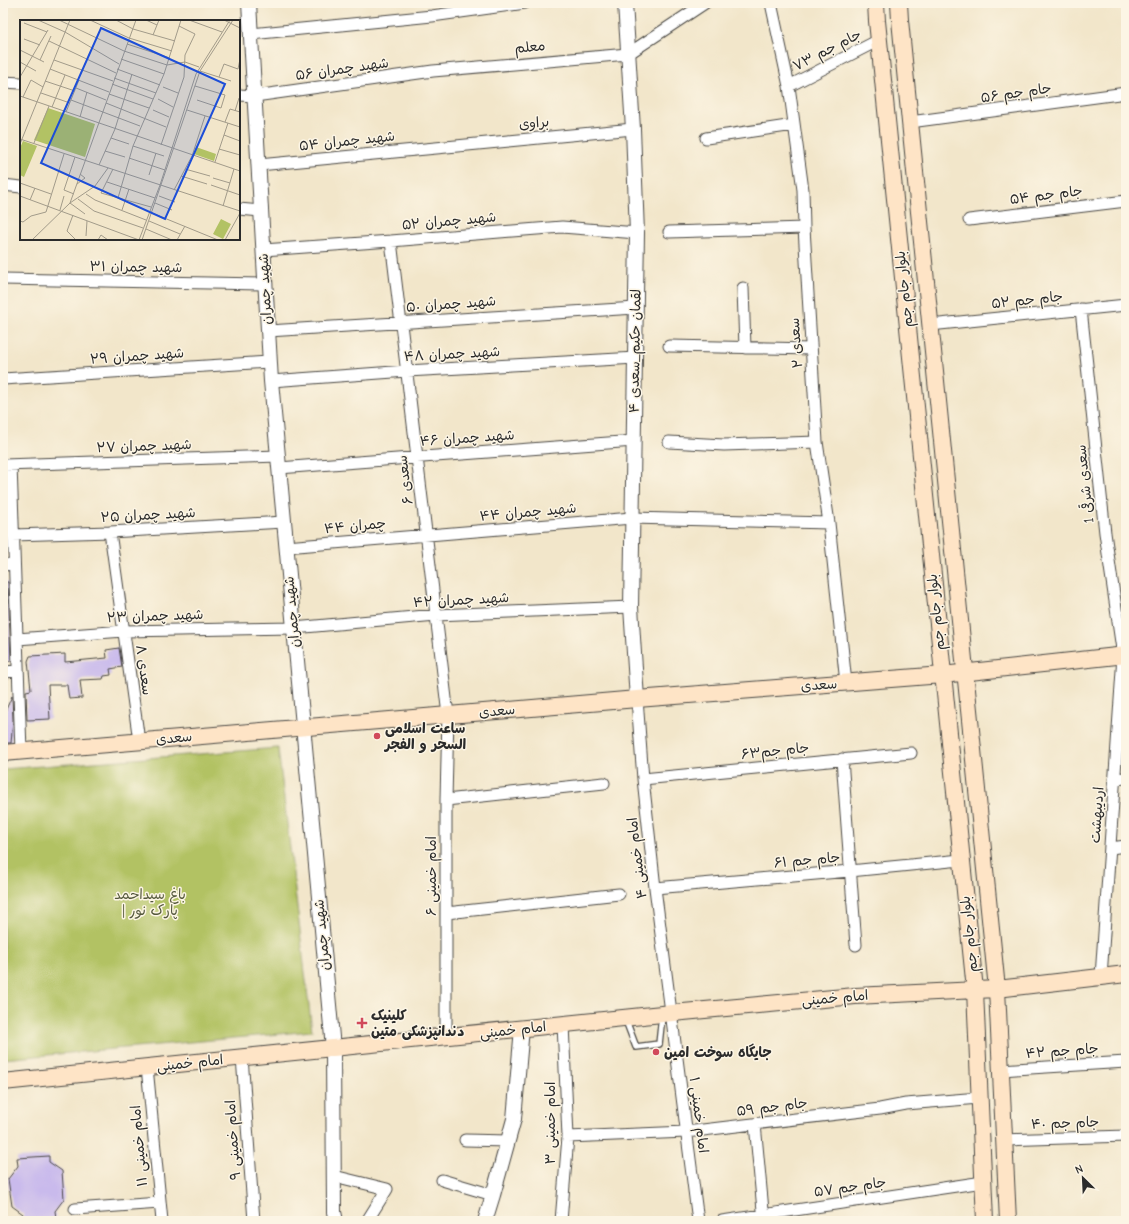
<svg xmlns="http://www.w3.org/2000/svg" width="1129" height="1224" font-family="'Comic Neue','Playpen Sans Arabic',sans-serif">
<rect width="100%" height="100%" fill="#fcf5e5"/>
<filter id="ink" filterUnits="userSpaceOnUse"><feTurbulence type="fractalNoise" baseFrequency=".025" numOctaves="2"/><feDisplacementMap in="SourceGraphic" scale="8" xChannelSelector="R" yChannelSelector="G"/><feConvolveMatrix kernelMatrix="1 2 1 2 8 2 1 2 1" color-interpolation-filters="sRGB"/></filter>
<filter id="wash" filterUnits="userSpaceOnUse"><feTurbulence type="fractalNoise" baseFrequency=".012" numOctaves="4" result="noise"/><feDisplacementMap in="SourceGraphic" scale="16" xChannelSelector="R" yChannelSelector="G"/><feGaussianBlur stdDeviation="0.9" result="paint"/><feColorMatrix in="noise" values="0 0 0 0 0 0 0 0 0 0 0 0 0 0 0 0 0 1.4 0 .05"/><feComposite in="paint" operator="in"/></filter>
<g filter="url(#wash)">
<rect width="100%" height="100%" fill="#f2e6ca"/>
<path fill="#b2c264" stroke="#6e7648" d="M278,748L312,1031L3,1059V769Z"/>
<g id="blocks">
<path fill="#c9baec" d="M3,582H8L11,661L3,662V630H4Z
M119,648L122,667L110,669L111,675L104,676L103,679L80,680L82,698L69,699L67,685H48L50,719L27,720L26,691L31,690L28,661L30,656L65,654V662L107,658L106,650Z
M12,696L13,720L11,743H3V716Z
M49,1156V1162L62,1171L64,1199L55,1211L56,1218L23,1221V1214L12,1206L8,1179L18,1166L17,1158Z"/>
</g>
</g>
<g filter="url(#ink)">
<use href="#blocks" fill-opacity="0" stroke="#494743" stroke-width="1"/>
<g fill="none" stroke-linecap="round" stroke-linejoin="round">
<defs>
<path id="service" d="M625,1018L636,1047L659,1044L662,1016"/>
<path id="minor" d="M771,3L789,86L803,190L804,228L817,442L829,523L846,683
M251,34L432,16L525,3
M3,82L21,83
M789,86L879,40
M239,95L255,96L433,71L628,54L705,3
M910,122L1126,93
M706,138L794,125
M259,165L633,129
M3,185L21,187
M239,209L261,211
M969,220L1126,201
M669,232L804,228
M391,241L448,715L446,800V1036
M263,250L391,241L562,227L637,233
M3,279L265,284
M743,288L745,348
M1081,309L1105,533L1123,656L1101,977
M930,325L1126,305
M268,331L636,308
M669,346L811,349
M3,379L269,362
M271,381L407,371L636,358
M669,442L724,445L817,442
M4,465L278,456
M11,465L21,751
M279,468L634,441
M110,532L139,741
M13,535L110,532L284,522
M286,547L632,518L829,523
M3,565L14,564
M17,639L124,631L294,628L436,615L631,607
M3,672L18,671
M637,699L643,779L655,888L698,1221
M842,759L856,945
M643,779L911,753
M1114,779L1126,778
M446,800L604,783
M1110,848L1126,846
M655,888L850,871L961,860
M446,913L619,894
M242,1057L254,1221
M147,1067L162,1221
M1001,1070L1126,1062
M755,1124L764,1221
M568,1137L686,1132L880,1109L906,1104L979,1098
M465,1140L508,1141
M1004,1140L1126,1136
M334,1176L387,1189L367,1221
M442,1180L493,1195
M75,1209L160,1203
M561,1221L568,1137L563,1024
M722,1221L983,1182"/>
<path id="tertiary" d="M249,3L271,381L333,1048L334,1212L336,1221
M625,3L633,129L637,233L631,607L637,699
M485,1221L493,1195L514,1119L522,1028"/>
<path id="secondary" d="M876,3L877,21L975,990L985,1221
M899,3L900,20L910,122L997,989L1008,1221
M3,753L637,699L942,675L1126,655
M3,1082L662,1014L855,996L997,989L1126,974"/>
</defs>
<use href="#service" stroke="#494743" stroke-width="8"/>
<use href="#minor" stroke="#494743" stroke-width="13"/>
<use href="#tertiary" stroke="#494743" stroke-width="16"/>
<use href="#secondary" stroke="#494743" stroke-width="18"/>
<use href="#service" stroke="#fff" stroke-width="5.5"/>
<use href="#minor" stroke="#fff" stroke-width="11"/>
<use href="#tertiary" stroke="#fff" stroke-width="14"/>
<use href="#secondary" stroke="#fee4c6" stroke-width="16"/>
</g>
</g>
<g fill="#d1495b" stroke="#fcf5e5" stroke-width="1.5">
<circle cx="377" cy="736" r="4"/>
<path d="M360 1017h4v4h4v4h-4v4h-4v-4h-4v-4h4z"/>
<circle cx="656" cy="1052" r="4"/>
</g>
<g text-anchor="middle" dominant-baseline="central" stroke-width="3" stroke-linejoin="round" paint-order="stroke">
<g font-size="14" fill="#2b2b2b" stroke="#fcf5e5">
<text transform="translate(530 47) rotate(-5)">معلم</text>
<text transform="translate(827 50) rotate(-27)">جام جم ۷۳</text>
<text transform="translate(342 69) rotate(-8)">شهید چمران ۵۶</text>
<text transform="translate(1016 93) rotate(-8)">جام جم ۵۶</text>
<text transform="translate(534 123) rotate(-5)">براوی</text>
<text transform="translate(347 141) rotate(-6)">شهید چمران ۵۴</text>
<text transform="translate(1046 195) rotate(-7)">جام جم ۵۴</text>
<text transform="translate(449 221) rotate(-5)">شهید چمران ۵۲</text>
<text transform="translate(136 267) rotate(1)">شهید چمران ۳۱</text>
<text transform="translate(265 289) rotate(-93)">شهید چمران</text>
<text transform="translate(904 289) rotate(-96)">بلوار جام جم</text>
<text transform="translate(1027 300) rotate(-6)">جام جم ۵۲</text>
<text transform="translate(451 304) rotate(-4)">شهید چمران ۵۰</text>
<text transform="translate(796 343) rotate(-94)">سعدی ۲</text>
<text transform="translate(635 351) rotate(-89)">لقمان حکیم_سعدی ۴</text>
<text transform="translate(452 354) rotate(-3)">شهید چمران ۴۸</text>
<text transform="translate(137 356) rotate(-4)">شهید چمران ۲۹</text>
<text transform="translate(467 438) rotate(-4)">شهید چمران ۴۶</text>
<text transform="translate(144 446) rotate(-2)">شهید چمران ۲۷</text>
<text transform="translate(405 480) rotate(-97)">سعدی ۶</text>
<text transform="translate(1085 484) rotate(-96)">سعدی شرقی 1</text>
<text transform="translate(528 512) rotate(-5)">شهید چمران ۴۴</text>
<text transform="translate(148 515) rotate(-3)">شهید چمران ۲۵</text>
<text transform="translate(355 526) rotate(-5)">چمران ۴۴</text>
<text transform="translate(461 600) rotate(-3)">شهید چمران ۴۲</text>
<text transform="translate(292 612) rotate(-95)">شهید چمران</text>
<text transform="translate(936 612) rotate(-96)">بلوار جام جم</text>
<text transform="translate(155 616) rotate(-2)">شهید چمران ۲۳</text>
<text transform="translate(144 670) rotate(82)">سعدی ۸</text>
<text transform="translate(819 685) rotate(-4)">سعدی</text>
<text transform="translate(497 711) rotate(-5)">سعدی</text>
<text transform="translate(174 738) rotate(-5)">سعدی</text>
<text transform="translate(775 751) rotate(-6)">جام جم۶۳</text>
<text transform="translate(1097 815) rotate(-86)">اردیبهشت</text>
<text transform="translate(637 858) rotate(-97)">امام خمینی ۴</text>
<text transform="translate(807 860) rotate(-5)">جام جم ۶۱</text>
<text transform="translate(431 876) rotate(-90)">امام خمینی ۶</text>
<text transform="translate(969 934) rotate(-96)">بلوار جام جم</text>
<text transform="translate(322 935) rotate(-95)">شهید چمران</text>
<text transform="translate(835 998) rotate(-5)">امام خمینی</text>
<text transform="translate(513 1030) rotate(-6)">امام خمینی</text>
<text transform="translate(1062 1051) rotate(-4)">جام جم ۴۲</text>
<text transform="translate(190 1063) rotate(-6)">امام خمینی</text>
<text transform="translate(772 1107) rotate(-7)">جام جم ۵۹</text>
<text transform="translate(699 1115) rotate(83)">امام خمینی ۱</text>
<text transform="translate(550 1123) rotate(-90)">امام خمینی ۳</text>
<text transform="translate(1065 1123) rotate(-2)">جام جم ۴۰</text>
<text transform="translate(233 1140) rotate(-94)">امام خمینی ۹</text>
<text transform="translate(139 1146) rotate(-95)">امام خمینی ۱۱</text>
<text transform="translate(850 1187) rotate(-8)">جام جم ۵۷</text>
</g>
<g font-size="14" font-weight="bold" fill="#2b2b2b" stroke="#fcf5e5" text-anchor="start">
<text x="385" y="728">ساعت اسلامی<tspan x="385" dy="16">السحر و الفجر</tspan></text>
<text x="371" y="1015">کلینیک<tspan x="371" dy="16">دندانپزشکی متین</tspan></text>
<text x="664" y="1052">جایگاه سوخت امین</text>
</g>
<g font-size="14" fill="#54583c" stroke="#fcf5e5">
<text x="150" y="894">باغ سیداحمد<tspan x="150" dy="16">| پارک نور</tspan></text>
</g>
</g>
<g transform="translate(20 20)">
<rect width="220" height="220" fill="#f2e6ca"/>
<path d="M28,88L75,104L65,137L14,120ZM3,121L17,126L4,157L0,155V128ZM176,127L196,134L194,141L174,134ZM201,199L211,204L203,219L193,214Z" fill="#b2c264"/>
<path fill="none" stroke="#a29b8a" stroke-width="1" d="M18,0L45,12L99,44M39,0L104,31L147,45L165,42L179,47M70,0L109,18L152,31M96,0L113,9L155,21M126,0L137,5M169,0L202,12M204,0L220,8M4,3L27,12M133,15L139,0M4,19L20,25M29,21L96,53M107,24L150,38M0,30L24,42M101,39L144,54M20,40L31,16M34,40L93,61M0,42L16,51M30,49L89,72M97,49L140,65M180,51L211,61M0,57L28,10M199,57L204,44L218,49L220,39M94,58L136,73M25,61L55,71M92,64L133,79M175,66L205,75L201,88L177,80M143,67L158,73M56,68L86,80M21,73L50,83M89,74L129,88M0,76L220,151M3,77L11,60L23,67M138,79L153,87M51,80L120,106M86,83L146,107M32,87L45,55M133,90L149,97M167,90L220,107M215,91L219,78M46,92L59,60M60,97L67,72M205,102L210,89L220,92M204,115L220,121M91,118L109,124M0,119L220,191M14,123L29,86M0,124L50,0M141,125L164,57L165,35L175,14L159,6M113,126L144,136M199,129L220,135M85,131L105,137M109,138L145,150M195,142L208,103M79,145L95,109L112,54M93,149L81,173L131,187M165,149L190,156M129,155L136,133M161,156L187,164M193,158L210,163M87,162L135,178M0,163L31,174M57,164L65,158L60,154M191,165L220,175M154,170L172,136L185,96M54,174L44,170L55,137M66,174L75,180L126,200M0,176L119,220M139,176L155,182M98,178L113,126L144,54L161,0M58,179L74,191L123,208M10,180L15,168M135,183L152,190M203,186L214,149M40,190L44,176M102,190L109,169M132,193L198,220M65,194L50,183L116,0M53,195L47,211L56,220M0,201L3,202L11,196L26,192L44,134M129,201L160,214M126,209L152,220M66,216L67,201M12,220L50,183L75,166L88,148M78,220L81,215L88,220M119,220L140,165L176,54L210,0M122,220L180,51L213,0M157,220L165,206M205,220L220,193"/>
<path fill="#1d4ed8" fill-opacity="0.15" stroke="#1d4ed8" stroke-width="2" d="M81,8L205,64L145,199L21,143Z"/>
<rect width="220" height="220" fill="none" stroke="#2b2b2b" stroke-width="2"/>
</g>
<rect width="1129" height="1224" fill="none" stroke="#fcf5e5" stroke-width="16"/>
<g transform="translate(1083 1178) rotate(336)" stroke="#fcf5e5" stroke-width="3" paint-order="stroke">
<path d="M0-3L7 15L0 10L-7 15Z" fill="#2b2b2b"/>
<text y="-6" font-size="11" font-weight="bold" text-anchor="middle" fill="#2b2b2b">N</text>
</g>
</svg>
